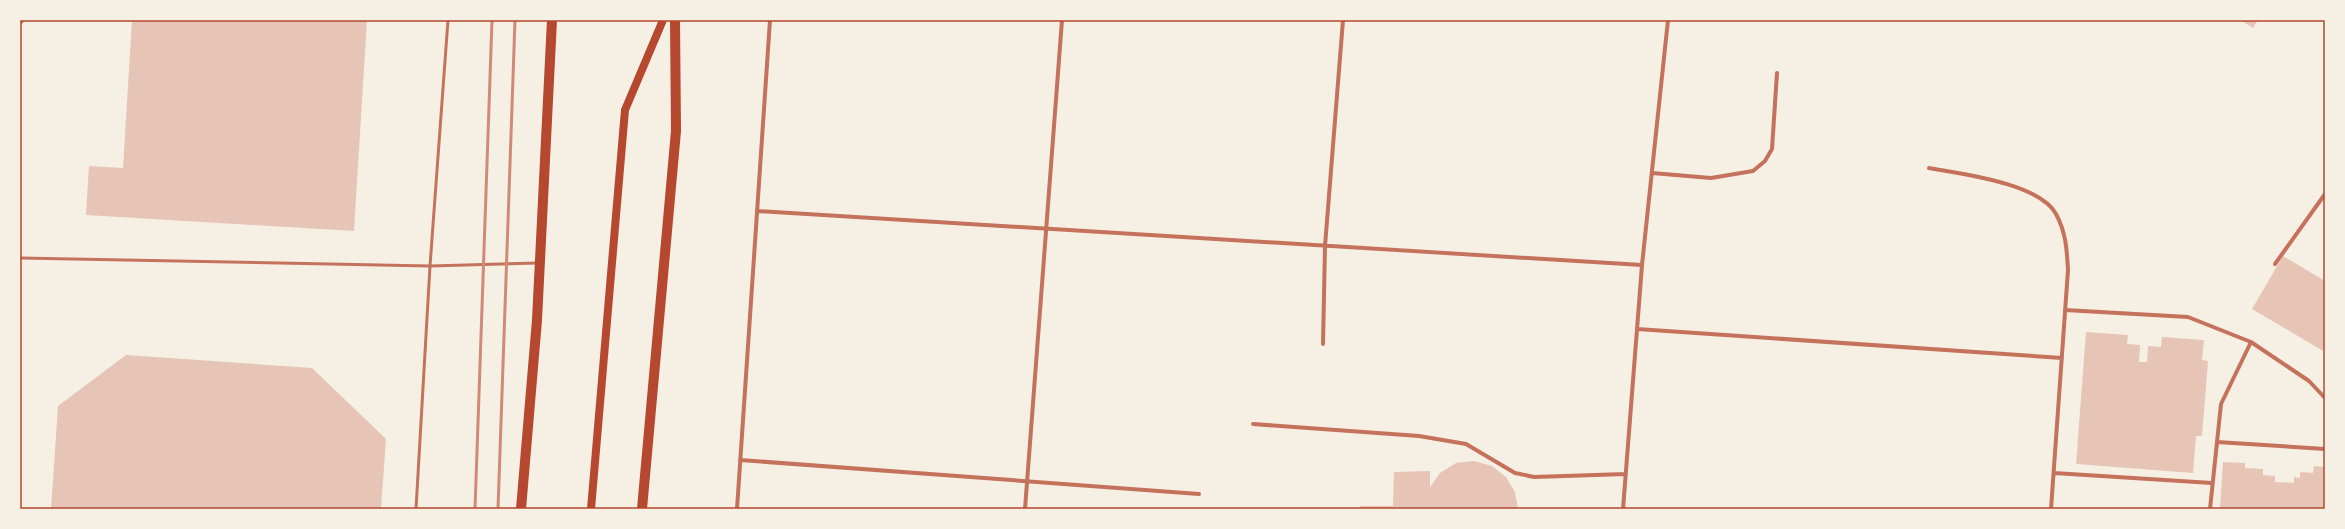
<svg xmlns="http://www.w3.org/2000/svg" width="2345" height="529" font-family="Cabin,sans-serif">
<rect width="100%" height="100%" fill="#f6efe4"/>
<path fill="#e6c5b7" d="M132,20H367L354,231L86,215L89,166L123,168Z
M2240,20H2258L2253,28Z
M2283,256L2325,281V352L2252,309Z
M2086,332L2128,335L2127,344L2140,345L2139,362H2147L2148,346L2161,347L2162,337L2204,340L2202,360L2208,361L2202,436H2196L2193,473L2076,464Z
M126,355L312,368L386,439L381,509H51L58,406Z
M1474,461L1492,466L1506,477L1515,492L1518,509H1360V506H1393L1394,472L1430,471V487L1440,473L1456,463Z
M2223,462L2245,463V468L2263,469V475L2275,476V482L2294,483V477L2300,478V472L2313,473L2314,466L2325,467V509H2220Z"/>
<g fill="none" stroke-linecap="round" stroke-linejoin="round">
<path stroke="#c5725c" stroke-width="3" d="M20,24L23,20
M20,258L430,266L448,20
M416,509L430,266L538,263"/>
<path stroke="#c5725c" stroke-width="4" d="M1929,168C1961,174 2039,183 2056,214C2066,232 2067,251 2068,270L2051,509
M1652,173L1711,178L1753,171L1765,161L1772,149L1777,73
M757,211L1642,265
M2275,264L2325,194
M2065,310L2188,317L2251,342L2309,381L2325,398
M1637,329L2062,358
M1323,344L1325,246L1343,20
M1253,424L1419,436L1466,444L1515,473L1534,477L1626,474
M2217,442L2325,449
M740,460L1199,494
M2054,473L2212,483
M737,509L770,20
M1025,509L1062,20
M1623,509L1642,265L1668,20
M2210,509L2221,404L2251,342"/>
<path stroke="#b5482f" stroke-width="8" d="M591,509L625,110L663,20"/>
<path stroke="#b5482f" stroke-width="10" d="M521,509L537,320L552,20
M642,509L676,131L675,20"/>
<path stroke="#cf8b77" stroke-width="3" d="M475,509L492,20
M498,509L515,20"/>
</g>
<rect width="2345" height="529" fill="none" stroke="#f6efe4" stroke-width="42"/>
<rect x="21" y="21" width="2303" height="487" fill="none" stroke="#b5482f" stroke-width="1.5"/>
</svg>
